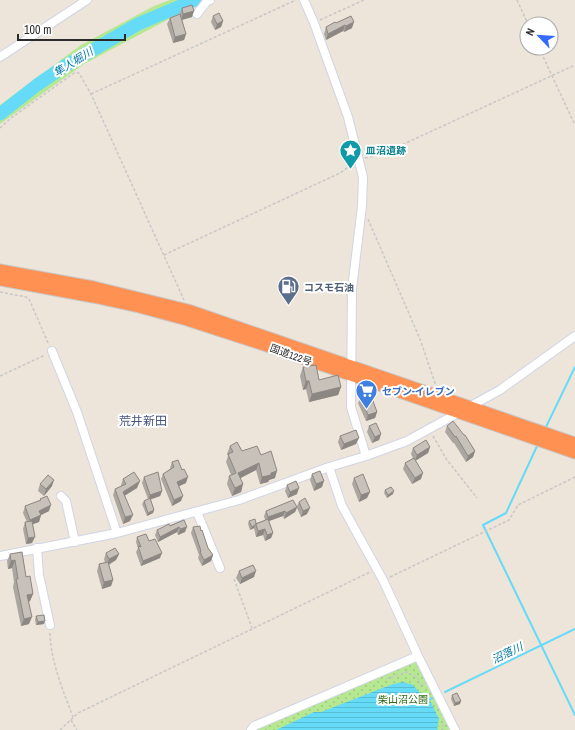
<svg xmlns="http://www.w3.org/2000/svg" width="575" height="730" font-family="'Archivo Narrow','Noto Sans JP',sans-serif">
<defs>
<pattern id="park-dots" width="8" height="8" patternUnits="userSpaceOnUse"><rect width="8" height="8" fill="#b6e892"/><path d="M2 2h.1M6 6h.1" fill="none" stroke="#9dc77e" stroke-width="1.8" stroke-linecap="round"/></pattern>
<pattern id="water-rules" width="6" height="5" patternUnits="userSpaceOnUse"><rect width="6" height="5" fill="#65dbf7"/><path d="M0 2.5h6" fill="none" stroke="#58bcd4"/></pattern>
</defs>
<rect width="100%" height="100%" fill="#ede4da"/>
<path fill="#b6e892" d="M170,0H187L157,12L63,63L38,80L0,111V105L81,45L154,6Z
M199,0H205L84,64L0,124V117L32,91L63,70L145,23Z"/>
<path fill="url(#park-dots)" d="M414,660L420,664L453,730H254Z"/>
<path fill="url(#water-rules)" d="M403,682L413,685L419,692L427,694L439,719L437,728L438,730H276L314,712H321L393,684Z"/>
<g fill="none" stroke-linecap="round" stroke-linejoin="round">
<path stroke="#65dbf7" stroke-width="2" d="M545,429L575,367
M538,444L506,513L483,525L575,715
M445,692L575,629
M430,699L432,698"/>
<path stroke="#65dbf7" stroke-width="13" d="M0,114L37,85L65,66L138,24L195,0"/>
<defs>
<path id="minor" d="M304,0L314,23L348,117L363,177L362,206L352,289L351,407L366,456
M197,14L207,1L210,0
M0,57L87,0
M52,351L77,412L117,533
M329,467L342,506L383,580L418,656L455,730
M61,496L66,501L75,542
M197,512L220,568
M37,548L39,575L50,625
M0,556L117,533L239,500L329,467L366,456L407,441L500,390L575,336
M251,730L254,726L418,656"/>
<path id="highway" d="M0,270L94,287L188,310L575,443
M0,280L93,297L139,307L187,320L264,345L575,453"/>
</defs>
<use href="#minor" stroke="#d0d5e4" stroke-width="10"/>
<use href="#highway" stroke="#c8c8c8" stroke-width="13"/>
<path stroke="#c8c8c8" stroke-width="1.5" stroke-dasharray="3 2" stroke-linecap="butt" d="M517,0L528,24
M320,20L364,0
M539,48L575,125
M91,94L296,0
M0,128L11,118L74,73H79L91,94L184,300
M365,158L382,154L575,65
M368,219L420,339L436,386
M164,255L340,173L353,164
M0,292L26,297L29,299L49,345
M0,376L45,355
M433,436L447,460L477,498
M390,577L509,520L518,505L575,477
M234,579L252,628
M50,633C51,663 63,690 73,717
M386,679L407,672L417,677L421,685L425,684
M71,720L77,730
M444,725L442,726L444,730
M60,730L78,713L370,572"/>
<use href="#minor" stroke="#fff" stroke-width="8"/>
<use href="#highway" stroke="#ff9153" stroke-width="11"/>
</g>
<path fill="#aca6a0" d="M182,8L192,17L182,20L186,34L184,40L173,43L167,24L170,18L179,15Z
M213,16L223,21L221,27L215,30L211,22Z
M351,16L352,28L344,32L343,31L326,40L324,34L326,27L336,23Z
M303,367L319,380L341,387L338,395L309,402L306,389L303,390L300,376Z
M361,397L377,412L375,418L366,421L358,403Z
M369,426L381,434L379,440L372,443L367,432Z
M447,426L475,451L473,457L466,462L454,443H453L445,432Z
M340,436L356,444L341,450L338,442Z
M230,446L242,451L261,455L275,478L269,480L268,482L260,484L256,470L240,478L243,484L241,492L232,496L227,484L229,476L231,475L226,462L228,456L227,454Z
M430,447L428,453L415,461L421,479L412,484L403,469L405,463L413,458L411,454L413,448Z
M172,462L182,470L186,483L179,486L181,501L172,506L161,479L163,474L170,469V468Z
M312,474L322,487L314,491L310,480Z
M144,477L162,491L160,496L150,500L154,510L153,513L147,516L142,504L144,501L148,499L142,483Z
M354,478L367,498L359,502L352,484Z
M123,479L137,488L125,495L130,521L123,524L113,495L115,489L121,486V485Z
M40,484L52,486L44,496L38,491Z
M287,485L297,494L288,498L285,491Z
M385,490L393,494L387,498L384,493Z
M40,499L49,511L41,515L39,522L32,524V543L26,544L23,529L25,522H27L23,513L25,506L40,501Z
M299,502L307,514L301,517L297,508L295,512L284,519L283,516L269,521L273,533L271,538L265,541L263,535L256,537L254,528L250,530L248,524L249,521L256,523L265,520L264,516L266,511L297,506Z
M184,520L185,532L178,535L177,532L158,542L155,535L157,530Z
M193,527L201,531L208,548L213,555L211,561L202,566L198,558L199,555L191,533Z
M137,537L149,541L160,558L141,566L136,552L138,548L136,542Z
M22,552L26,577L33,594L30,601L29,602V624L21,626L13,587L14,582L12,568L8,569L7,561L10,554Z
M106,553L119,554L116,560L109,565L113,580L111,586L102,589L97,571L99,564L105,563L104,559Z
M239,571L254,577L240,584L236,578Z
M36,616L44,624L36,625L35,620Z
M452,695L460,704L454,706L451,699Z"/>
<path fill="#8c8782" d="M194,11L192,17L181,20L183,14Z
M223,21L221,27L215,30L217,24Z
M354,22L352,28L344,32L346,26Z
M345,25L343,31L326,40L328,34Z
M186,34L184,40L173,43L175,37Z
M306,381H309L306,389L303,390Z
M341,387L338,395L309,402L312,394Z
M377,412L375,418L366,421L368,415Z
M381,434L379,440L372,443L375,437Z
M359,438L356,444L341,450L344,444Z
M430,447L428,453L415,461L417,455Z
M475,451L473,457L466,462L468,456Z
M259,463L256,470L235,481L238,473Z
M277,471L275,478L269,480L268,482L260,484L262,477L271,473Z
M423,473L421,479L412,484L415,478Z
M188,477L186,483L175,488L177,482Z
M54,480L52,486L44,496L46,489Z
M140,481L137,488L121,498L123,492Z
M324,481L322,487L314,491L316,484Z
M243,484L241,492L232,496L235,488Z
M299,488L297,494L288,498L290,492Z
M162,491L160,496L148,500L150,495Z
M394,491L393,494L387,498L388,495Z
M370,492L367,498L359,502L361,495Z
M183,496L181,501L172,506L174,500Z
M51,505L49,511L37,517L39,511Z
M297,507L295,512L284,519L286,513Z
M310,508L307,514L301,517L303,511Z
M154,510L153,513L147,516L148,513Z
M285,511L283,516L266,522L268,517Z
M41,515L39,522L28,526L30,520Z
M133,515L130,521L123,524L125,517Z
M255,525L254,528L250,530L252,527Z
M179,527L177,532L158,542L160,537Z
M187,527L185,532L178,535L180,529Z
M265,529L263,535L256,537L258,531Z
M273,533L271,538L265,541L267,535Z
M35,537L32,543L26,544L28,538Z
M162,553L160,558L141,566L143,561Z
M119,554L116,560L107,565L109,559Z
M213,555L211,561L202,566L204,560Z
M15,560L12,568L8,569L11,561Z
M256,571L254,577L240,584L242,578Z
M113,580L111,586L102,589L104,582Z
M33,594L30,601L24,602L27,595Z
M32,617L29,624L21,626L24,619Z
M45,621L44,624L36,625L38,622Z
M461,701L460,704L454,706L455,703Z"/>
<path fill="#c8c1ba" stroke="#8c8782" d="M192,5L194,11L183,14L182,8Z
M219,13L223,21L217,24L213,16Z
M180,14L186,34L175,37L170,18Z
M351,16L354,22L346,26L345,25L328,34L326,27L335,22L336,23Z
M316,365L319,380L338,375L341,387L312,394L309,381H306L303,367Z
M370,393L377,412L368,415L361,397Z
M453,421L464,435H465L475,451L468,456L456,436L455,437L447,426Z
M376,423L381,434L375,437L369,426Z
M356,430L359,438L344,444L340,436Z
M426,440L430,447L417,455L413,448Z
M237,442L242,451L257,446L261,455L271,451L277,471L271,473V475L262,477L259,463L238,473L243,484L235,488L229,476L236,473L228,454L233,452L230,446Z
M414,458L423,473L415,478L405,463Z
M178,460L182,470L184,469L188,477L177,482L183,496L174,500L163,474L174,467L172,462Z
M320,471L324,481L316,484L312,474Z
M134,472L140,481L123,492L133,515L125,517L115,489L126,484L123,479Z
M158,472L162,491L150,495L144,477Z
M363,474L370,492L361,495L354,478Z
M48,475L54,480L46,489L40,484Z
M296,481L299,488L290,492L287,485Z
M391,487L394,491L388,495L385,490Z
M47,496L51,505L39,511L41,515L30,520L25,506L41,500L40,499Z
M150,498L154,510L148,513L144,501Z
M305,498L310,508L303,511L299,502Z
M293,500L297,507L286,513L285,511L268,517L266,511Z
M255,519L256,523L255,525L252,527L249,521Z
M268,519L273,533L267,535L265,529L258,531L256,524Z
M184,520L187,527L180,529L179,527L160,537L157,530L169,524L170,526Z
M32,521L35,537L28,538L25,522Z
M200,526L201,531L202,530L208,548L213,555L204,560L200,552L201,551L193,527Z
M146,534L149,541L155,539L162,553L143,561L138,546L141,547L137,537Z
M115,548L119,554L109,559L106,553Z
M22,552L26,577L30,576L33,594L27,595L32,617L24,619L16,579H18L15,560L11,561L10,554Z
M108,562L113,580L104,582L99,564Z
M253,565L256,571L242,578L239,571Z
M44,615L45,621L38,622L36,616Z
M457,693L461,701L455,703L452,695Z"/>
<defs>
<symbol id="sight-pin" viewBox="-11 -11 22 30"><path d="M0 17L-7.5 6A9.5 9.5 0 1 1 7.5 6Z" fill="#0f9aa8" stroke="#fff"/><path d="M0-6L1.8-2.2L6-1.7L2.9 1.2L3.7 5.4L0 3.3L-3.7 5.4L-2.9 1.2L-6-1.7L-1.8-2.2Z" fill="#fff"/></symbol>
<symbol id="fuel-pin" viewBox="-11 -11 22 30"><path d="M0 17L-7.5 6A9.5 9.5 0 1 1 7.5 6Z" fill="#5c6f8a" stroke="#fff"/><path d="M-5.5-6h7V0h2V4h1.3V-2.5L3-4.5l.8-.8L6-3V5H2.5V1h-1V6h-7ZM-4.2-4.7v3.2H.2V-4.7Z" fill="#fff"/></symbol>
<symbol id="supermarket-pin" viewBox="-11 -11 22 30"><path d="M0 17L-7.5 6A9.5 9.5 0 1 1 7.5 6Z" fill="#3f7fe0" stroke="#fff"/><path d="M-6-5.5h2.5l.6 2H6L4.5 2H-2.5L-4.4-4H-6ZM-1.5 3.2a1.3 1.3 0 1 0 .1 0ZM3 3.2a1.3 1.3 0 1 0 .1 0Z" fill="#fff"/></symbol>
</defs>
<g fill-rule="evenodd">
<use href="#sight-pin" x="338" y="138" width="25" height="34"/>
<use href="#fuel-pin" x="276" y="274" width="25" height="34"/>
<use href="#supermarket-pin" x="354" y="378" width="25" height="34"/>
</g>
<g text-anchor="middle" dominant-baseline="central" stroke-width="4" stroke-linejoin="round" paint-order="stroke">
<g font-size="10" font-weight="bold" fill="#0d838f" stroke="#fff" text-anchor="start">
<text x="366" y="150">皿沼遺跡</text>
</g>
<g font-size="10" font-weight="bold" fill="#4e5e75" stroke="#fff" text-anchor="start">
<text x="304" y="287">コスモ石油</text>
</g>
<g font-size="10" fill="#2a2a2a" stroke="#fff">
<text transform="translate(291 355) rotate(20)">国道122号</text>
</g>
<g font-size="10" font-weight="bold" fill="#366cbe" stroke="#fff" text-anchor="start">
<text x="382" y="391">セブン-イレブン</text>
</g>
<g font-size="10" fill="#2d6c14" stroke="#fff">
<text x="403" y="699">柴山沼公園</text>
</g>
<g font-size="11" font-style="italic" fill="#0378a4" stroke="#fff">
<text transform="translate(73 62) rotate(-32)">隼人堀川</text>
<text transform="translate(507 653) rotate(-26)">沼落川</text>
</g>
<g font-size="12" fill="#47557e" stroke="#fff">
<text x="143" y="421">荒井新田</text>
</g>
</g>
<g transform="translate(539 36) rotate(295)"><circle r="19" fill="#ffffff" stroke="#aaaaaa"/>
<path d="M0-3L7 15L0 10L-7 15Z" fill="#356aff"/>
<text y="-6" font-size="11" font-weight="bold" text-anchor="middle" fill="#2a2a2a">N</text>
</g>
<path d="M18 34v6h107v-6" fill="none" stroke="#2a2a2a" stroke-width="2"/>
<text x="24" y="34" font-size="12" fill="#2a2a2a" stroke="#ffffff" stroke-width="3" paint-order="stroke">100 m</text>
</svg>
